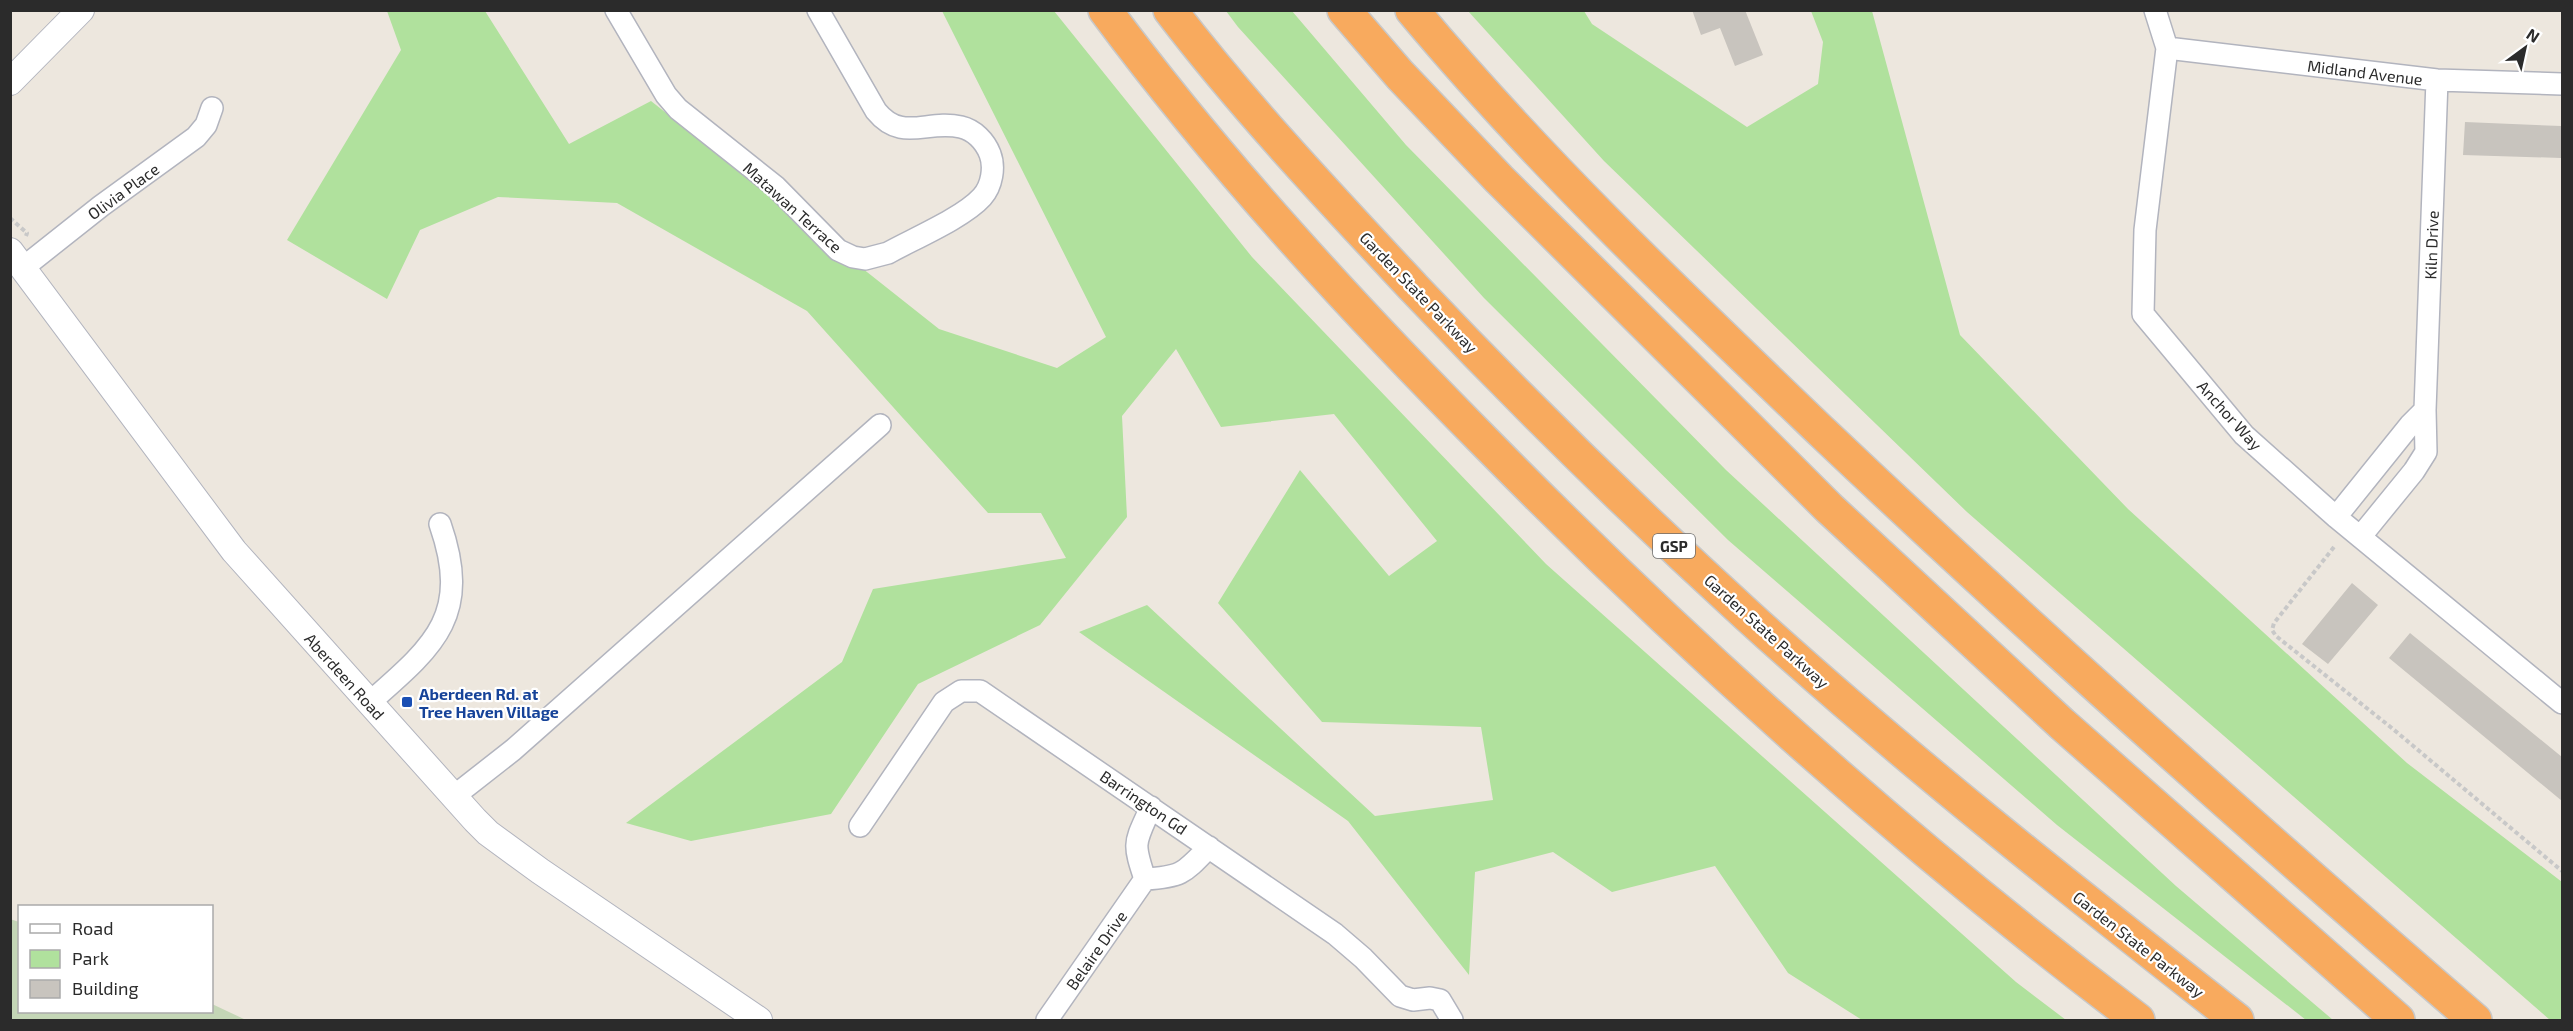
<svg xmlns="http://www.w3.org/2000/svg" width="2573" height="1031" font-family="'Exo 2',sans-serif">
<rect width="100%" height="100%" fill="#ede7de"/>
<path fill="#b0e19d" d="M387,11H485L569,144L651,101L939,329L1057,368L1106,337L942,11H1054L1252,257L1546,564L2016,982L2066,1020H1862L1788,973L1715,866L1612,892L1553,852L1475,872L1469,975L1348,821L1079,632L1147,605L1375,816L1493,800L1481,727L1322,722L1218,603L1300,470L1389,576L1437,541L1334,414L1221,427L1176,349L1122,416L1127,517L1040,625L918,684L831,814L691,841L626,823L842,662L873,589L1066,558L1041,513H988L807,311L617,203L498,197L420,230L387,299L287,240L401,50Z
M1226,11H1292L1406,145L1726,470L2176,886L2333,1020H2306L2057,825L1728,540L1484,298L1238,27Z
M1468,11H1584L1592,24L1747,127L1818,84L1823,42L1811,11H1872L1960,335L2128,509L2407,763L2562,882V1020H2550L1967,512L1604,161Z"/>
<path fill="#c4d6b6" d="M10,919L19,922L20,1012H212V1004L246,1020H11Z"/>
<path fill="#c8c4be" d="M1692,10H1745L1763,55L1735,66L1720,28L1701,35Z
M2465,122L2561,126V158L2463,155Z
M2352,583L2378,605L2328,664L2302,644Z
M2410,633L2562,757V801L2389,658Z"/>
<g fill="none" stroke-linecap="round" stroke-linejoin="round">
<defs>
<path id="minor" d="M616,10L666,95L678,109L776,187L838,250L853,257L865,259L888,253C913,239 963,218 982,197C992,186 995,167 990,154C985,141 974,130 961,127C927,119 902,143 876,111L818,10
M2155,10L2167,48L2145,230L2143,314L2244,435L2336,517L2562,703
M2167,48L2437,80L2562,84
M24,267L101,206L196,137L206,125L212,108
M2336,517L2410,425L2425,410L2437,80
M2361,536L2414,471L2426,452L2425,410
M369,703C434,646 472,616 440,524
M453,797L513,750L880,425
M1151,807C1135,843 1132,841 1145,879C1182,877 1184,873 1209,847
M860,826L944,702L961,691H980L1335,934L1363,958L1400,996L1413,1000L1430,998L1440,1000L1452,1020
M1047,1020L1145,879"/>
<path id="tertiary" d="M10,82L81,10
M10,251L234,551L475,820L488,833L540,871L759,1020"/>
<path id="motorway" d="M1105,10C1221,166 1353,309 1490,447C1693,653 1907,845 2138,1020
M1170,10C1245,108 1330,198 1414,288C1521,401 1632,510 1747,615C1904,758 2070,889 2237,1020
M1344,10L1400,75L1499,179L1829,508L2062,724L2398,1020
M1412,10C1538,161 1681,297 1823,433C2035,634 2254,829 2475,1020"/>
</defs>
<use href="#minor" stroke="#b2b4be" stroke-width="24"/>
<use href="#tertiary" stroke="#b2b4be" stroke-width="28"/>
<use href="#motorway" stroke="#c8c8c8" stroke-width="36"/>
<path stroke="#c8c8c8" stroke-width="4" stroke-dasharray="4.5 3" stroke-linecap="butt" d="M10,218L27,233L26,236
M2334,547L2274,623L2272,630L2276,636L2393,729L2562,871"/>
<use href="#minor" stroke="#fff" stroke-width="21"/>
<use href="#tertiary" stroke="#fff" stroke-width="26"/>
<use href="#motorway" stroke="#f8aa5e" stroke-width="33"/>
</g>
<rect fill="#1a4fb4" stroke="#fff" stroke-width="2" x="401" y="696" width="12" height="12" rx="3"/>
<g text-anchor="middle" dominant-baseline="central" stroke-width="4.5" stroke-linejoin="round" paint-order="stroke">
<rect fill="#fff" stroke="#6b6b6b" stroke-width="1.5" x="1653" y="534" width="42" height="24" rx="4.5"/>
<g font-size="15" font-weight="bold" fill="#2b2b2b">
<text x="1674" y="546">GSP</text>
</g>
<g font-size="16" fill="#2b2b2b" stroke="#fff">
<text transform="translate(2365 72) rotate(7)">Midland Avenue</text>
<text transform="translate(123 191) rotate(-36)">Olivia Place</text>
<text transform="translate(793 207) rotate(42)">Matawan Terrace</text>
<text transform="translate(2431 245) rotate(-88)">Kiln Drive</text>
<text transform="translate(1419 292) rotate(46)">Garden State Parkway</text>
<text transform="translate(2230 415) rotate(48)">Anchor Way</text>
<text transform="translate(1767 631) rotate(42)">Garden State Parkway</text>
<text transform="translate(345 676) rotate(48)">Aberdeen Road</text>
<text transform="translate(1144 802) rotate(34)">Barrington Gd</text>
<text transform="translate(2139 944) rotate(38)">Garden State Parkway</text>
<text transform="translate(1096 950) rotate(-55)">Belaire Drive</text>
</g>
<g font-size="16" font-weight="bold" fill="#164399" stroke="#fff" text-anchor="start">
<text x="419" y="693">Aberdeen Rd. at<tspan x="419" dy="18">Tree Haven Village</tspan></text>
</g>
</g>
<rect width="2573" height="1031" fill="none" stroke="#2b2b2b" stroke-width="24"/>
<rect x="18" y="905" width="195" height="108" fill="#ffffff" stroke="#aaaaaa" stroke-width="1.5"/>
<rect x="30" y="924" width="30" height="9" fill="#ffffff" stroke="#aaaaaa" stroke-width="1.5"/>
<text x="72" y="935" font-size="18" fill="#2b2b2b">Road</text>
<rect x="30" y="950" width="30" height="18" fill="#b0e19d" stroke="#aaaaaa" stroke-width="1.5"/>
<text x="72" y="965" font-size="18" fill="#2b2b2b">Park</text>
<rect x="30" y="980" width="30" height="18" fill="#c8c4be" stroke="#aaaaaa" stroke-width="1.5"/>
<text x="72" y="995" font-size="18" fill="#2b2b2b">Building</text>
<g transform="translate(2525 48) rotate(33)" stroke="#ffffff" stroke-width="4.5" paint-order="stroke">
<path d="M0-4.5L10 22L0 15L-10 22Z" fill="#2b2b2b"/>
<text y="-9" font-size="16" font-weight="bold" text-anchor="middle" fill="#2b2b2b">N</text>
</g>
</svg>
